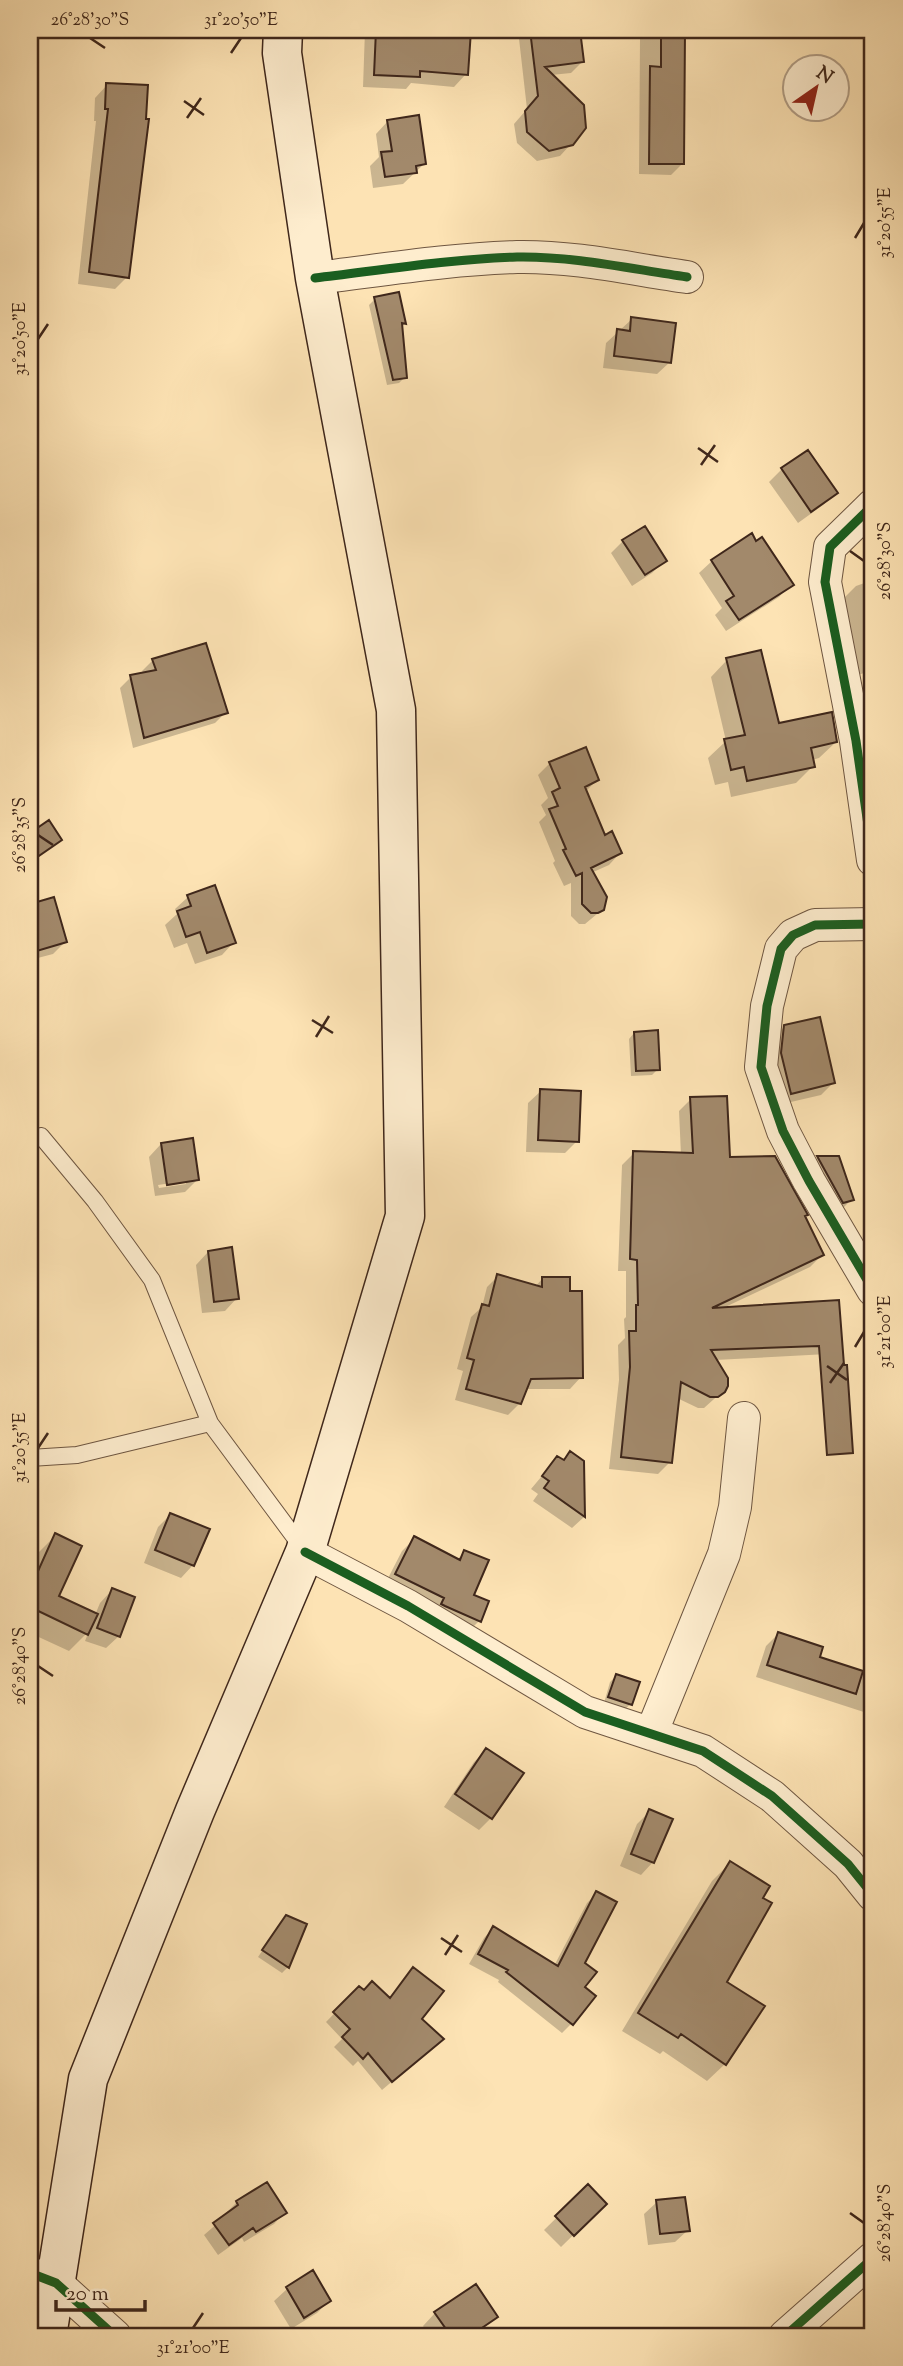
<svg xmlns="http://www.w3.org/2000/svg" width="903" height="2366" font-family="'Sorts Mill Goudy',serif">
<rect width="100%" height="100%" fill="#fde3b4"/>
<filter id="stains"><feTurbulence type="fractalNoise" baseFrequency=".00286" numOctaves="4"/><feColorMatrix values="0 0 0 0 .2 0 0 0 0 .09 0 0 0 0 .02 0 0 0 .5 -.17"/></filter>
<radialGradient id="worn" r=".72"><stop offset=".6" stop-color="#630" stop-opacity="0"/><stop offset="1" stop-color="#630" stop-opacity=".3"/></radialGradient>
<path fill="#0003" fill-rule="evenodd" d="M365,30H469L466,74L454,87L411,83L406,89L363,87Z
M518,30H682V164L671,175L639,174L640,38H579L582,62L571,73L551,75L571,144L560,156L537,161L517,143L514,124L527,109Z
M107,85L127,277L115,289L78,284L96,121H94L95,98Z
M388,121L424,164L403,184L373,188L370,166L379,157L376,134Z
M375,299L405,324L401,327L405,377L399,383L387,385L369,305Z
M632,319L670,362L657,374L603,368L606,343Z
M808,452L836,493L823,505L798,523L769,482L782,469Z
M751,536L791,584L779,597L726,631L715,615L722,608L699,573L712,561Z
M623,541L664,561L652,573L632,586L611,553Z
M873,580V670L852,677L839,603L856,586Z
M153,660L226,712L215,723L133,748L120,688L131,677L144,674L142,671Z
M727,660L778,725L836,742L819,758L812,760L813,766L796,783L731,797L728,782L715,785L708,758L726,741L711,677Z
M873,705V768L856,718L868,706Z
M30,725L34,736L30,740Z
M550,763L597,780L585,792L604,837L620,853L609,865L591,873L603,909L585,924H579L571,916V883L564,886L553,863L555,861L539,822L546,815L541,805L548,798L538,775Z
M49,822L60,839L30,863V835Z
M188,897L234,942L222,955L195,964L187,943L174,948L165,925L177,914L175,909Z
M53,899L65,942L53,954L30,960V905Z
M784,1027L833,1083L821,1095L778,1105L772,1040Z
M634,1033L658,1069L652,1075L631,1076L629,1039Z
M541,1091L577,1141L565,1153L526,1152L528,1103Z
M691,1099L729,1159L803,1217L822,1255L810,1267L721,1309L837,1302L828,1354L715,1360L723,1391L704,1408H698L677,1398L670,1462L658,1474L609,1469L619,1380L618,1345L625,1338L624,1319L626,1317V1271H618L622,1165L634,1153L681,1155L679,1111Z
M161,1144L197,1180L185,1192L155,1196L149,1157ZM186,1181V1184L159,1188L158,1185Z
M838,1157L852,1199L839,1212L805,1170L817,1158Z
M208,1252L237,1298L225,1311L202,1313L196,1265Z
M498,1276L535,1287L542,1279L581,1377L570,1389H525L520,1403L508,1415L455,1400L463,1371L457,1369L471,1317L482,1307L487,1287Z
M570,1453L583,1461L584,1517L572,1528L533,1501L538,1494L531,1489L557,1458L562,1461Z
M170,1515L193,1565L181,1578L144,1563L158,1527Z
M873,1532V1570L868,1537Z
M55,1536L57,1597L95,1615L100,1603L112,1590L119,1636L106,1648L85,1641L89,1631L69,1651L30,1633V1571L38,1553Z
M414,1539L457,1560L464,1552L479,1621L467,1633L384,1586L402,1551Z
M778,1634L817,1658L873,1676V1715L756,1677L766,1646Z
M616,1676L631,1704L625,1709L604,1703L610,1682Z
M486,1750L491,1818L479,1830L444,1807L474,1762Z
M650,1811L653,1862L641,1875L620,1866L637,1824Z
M730,1863L724,1983L725,2064L707,2081L663,2051L660,2054L622,2031L712,1881Z
M597,1893L583,1964V1988L572,2023L562,2033L498,1982L499,1980L469,1964L484,1938L493,1928L554,1966L587,1903Z
M281,1923L305,1925L288,1967L282,1973L258,1957Z
M413,1969L420,2019L442,2039L382,2090L358,2061L353,2066L334,2047L342,2039L326,2022L359,1988L364,1993L388,1999Z
M588,2187L605,2204L561,2247L544,2230Z
M237,2202L284,2213L274,2224L244,2242L242,2238L218,2255L204,2235L227,2215L226,2213Z
M657,2202L688,2230L675,2242L648,2245L644,2214Z
M312,2273L329,2301L317,2313L291,2329L274,2301L287,2289Z
M435,2313L496,2317L473,2336H430L423,2326Z
M618,2330L630,2333L633,2336H605Z"/>
<path fill="#a2896b" stroke="#3f271b" stroke-width="2" d="M376,30H471L468,75L420,71V77L374,75Z
M530,30H580L584,62L545,67L584,105L586,128L573,145L549,151L527,132L525,111L538,96Z
M661,30H685L684,164H649L650,66L661,67Z
M106,83L148,85L146,119H149L129,278L89,272L108,109H105Z
M419,115L426,164L416,166L417,173L385,177L381,152L392,151L387,120Z
M399,292L406,324L402,323L407,378L393,380L374,297Z
M631,317L676,323L671,363L614,356L617,329L630,331Z
M808,450L838,493L811,512L781,468Z
M645,526L667,561L645,575L622,540Z
M752,533L756,541L762,537L794,585L739,620L726,601L734,596L711,560Z
M206,643L228,713L144,738L130,675L156,670L152,659Z
M761,650L779,723L832,712L837,742L811,748L815,767L747,781L744,767L731,770L724,739L745,735L726,658Z
M586,747L599,780L585,787L605,835L612,831L622,853L591,868L607,897L604,910L598,913H591L582,904V873L576,876L563,850L566,849L549,809L558,806L552,792L560,788L549,762Z
M49,820L62,840L30,862V833Z
M215,885L236,943L207,953L200,932L186,937L177,911L191,906L187,895Z
M54,897L67,942L30,953V904Z
M820,1017L835,1083L791,1094L781,1053L784,1025Z
M658,1030L660,1070L636,1071L634,1032Z
M540,1089L581,1091L579,1142L538,1140Z
M727,1096L730,1157L775,1156L808,1215L805,1216L824,1255L712,1308L839,1300L844,1365H847L853,1453L827,1455L819,1346L711,1350L728,1378V1386L725,1392L718,1397H710L681,1382L672,1463L621,1457L630,1367L629,1331H636V1305H638L637,1260L630,1259L633,1151L693,1153L690,1097Z
M193,1138L199,1180L167,1185L161,1143Z
M817,1156H839L854,1200L843,1203Z
M232,1247L239,1299L214,1302L208,1251Z
M497,1274L542,1287V1277H570V1291H582L583,1378L531,1379L521,1404L466,1389L474,1360L467,1358L482,1304L489,1306Z
M570,1451L584,1461L585,1517L544,1488L549,1481L542,1476L557,1456L564,1460Z
M170,1513L210,1529L194,1566L155,1550Z
M55,1533L82,1546L59,1596L98,1614L88,1635L30,1607V1589Z
M414,1536L460,1560L464,1550L489,1560L474,1595L489,1601L481,1622L445,1606L441,1604L444,1598L395,1574Z
M112,1588L135,1597L120,1637L97,1628Z
M778,1632L823,1647L820,1657L863,1671L856,1694L767,1665Z
M616,1674L640,1682L632,1705L608,1697Z
M486,1748L524,1773L492,1819L455,1794Z
M649,1809L673,1819L654,1863L631,1854Z
M730,1861L770,1886L763,1898L772,1903L727,1982L765,2006L726,2065L681,2034L678,2038L638,2013Z
M596,1891L617,1902L585,1963L597,1972L585,1987L596,1996L573,2025L506,1972L508,1970L478,1954L493,1926L558,1966Z
M286,1915L307,1924L289,1968L262,1950Z
M413,1967L444,1991L422,2019L444,2039L392,2082L368,2053L363,2059L342,2037L350,2029L333,2012L359,1986L364,1990L372,1981L390,1998Z
M267,2182L287,2213L256,2232L253,2228L229,2245L213,2223L238,2205L236,2201Z
M588,2184L607,2204L574,2236L555,2216Z
M685,2197L690,2231L660,2234L656,2200Z
M313,2270L331,2301L304,2318L286,2287Z
M476,2284L498,2317L470,2336H451L434,2312Z"/>
<g fill="none" stroke-linecap="round" stroke-linejoin="round">
<defs>
<path id="service" d="M41,1136L95,1201L152,1280L210,1423L304,1550
M30,1458L77,1455L210,1423"/>
<path id="minor" d="M315,278C382,270 450,259 517,257C574,256 631,269 687,277
M873,505L830,547L825,582L856,741L873,860
M873,924L815,925L793,935L781,949L767,1006L761,1067L783,1131L809,1181L873,1290
M305,1552L408,1606L585,1712L703,1751L772,1796L848,1864L873,1895
M651,1734L724,1554L735,1507L744,1418
M30,2273L56,2283L115,2336
M785,2336L873,2258"/>
<path id="secondary" d="M47,2336L88,2079L195,1811L305,1552L405,1216L396,710L315,278L282,53L283,30"/>
</defs>
<use href="#service" stroke="#6e5641" stroke-width="18"/>
<use href="#minor" stroke="#6e5641" stroke-width="34"/>
<use href="#secondary" stroke="#3f271b" stroke-width="41"/>
<use href="#service" stroke="#feedce" stroke-width="16"/>
<use href="#minor" stroke="#feedce" stroke-width="32"/>
<use href="#secondary" stroke="#feedce" stroke-width="38"/>
<defs>
<path id="cycleway" d="M315,278C382,270 450,259 517,257C574,256 631,269 687,277
M873,505L830,547L825,582L856,741L873,860
M873,924L815,925L793,935L781,949L767,1006L761,1067L783,1131L809,1181L873,1290
M305,1552L408,1606L585,1712L703,1751L772,1796L848,1864L873,1895
M30,2273L56,2283L115,2336
M785,2336L873,2258"/>
</defs>
<use href="#cycleway" stroke="#feedce" stroke-width="13"/>
<use href="#cycleway" stroke="#1b5e20" stroke-width="9"/>
</g>
<path fill="none" stroke="#3f271b" stroke-width="2.5" d="M90,38L105,48M231,53L241,38M184,101L204,115M187,118L201,98M855,238L864,223M38,339L48,324M698,448L718,462M701,465L715,445M850,551L864,561M38,835L53,845M312,1020L333,1033M316,1037L329,1016M855,1347L864,1332M827,1366L847,1380M830,1383L844,1363M38,1448L48,1433M38,1666L53,1676M441,1938L462,1952M445,1955L458,1935M850,2213L864,2223M193,2328L203,2313"/>
<rect width="903" height="2366" fill="none" stroke="#fde3b4" stroke-width="77"/>
<g transform="translate(816 88) rotate(34)"><circle r="33" fill="#feedce" stroke="#b29e86" stroke-width="2"/>
<path d="M0-5L12 26L0 18L-12 26Z" fill="#8f2418"/>
<text y="-10" font-size="19" font-weight="bold" text-anchor="middle" fill="#3f271b">N</text>
</g>
<path d="M56 2300v10h89v-10" fill="none" stroke="#3f271b" stroke-width="3.5"/>
<text x="66" y="2300" font-size="21" fill="#3f271b" stroke="#feedce" stroke-width="5" paint-order="stroke">20 m</text>
<rect x="38" y="38" width="826" height="2290" fill="none" stroke="#3f271b" stroke-width="2.5"/>
<g font-size="18" text-anchor="middle" fill="#3f271b">
<text x="90" y="25">26°28'30"S</text>
<text x="241" y="25">31°20'50"E</text>
<text transform="translate(884 223) rotate(-90)" y="6">31°20'55"E</text>
<text transform="translate(19 339) rotate(-90)" y="6">31°20'50"E</text>
<text transform="translate(884 561) rotate(-90)" y="6">26°28'30"S</text>
<text transform="translate(19 835) rotate(-90)" y="6">26°28'35"S</text>
<text transform="translate(884 1332) rotate(-90)" y="6">31°21'00"E</text>
<text transform="translate(19 1448) rotate(-90)" y="6">31°20'55"E</text>
<text transform="translate(19 1666) rotate(-90)" y="6">26°28'40"S</text>
<text transform="translate(884 2223) rotate(-90)" y="6">26°28'40"S</text>
<text x="193" y="2353">31°21'00"E</text>
</g>
<rect width="100%" height="100%" filter="url(#stains)"/>
<rect width="100%" height="100%" fill="url(#worn)"/>
</svg>
